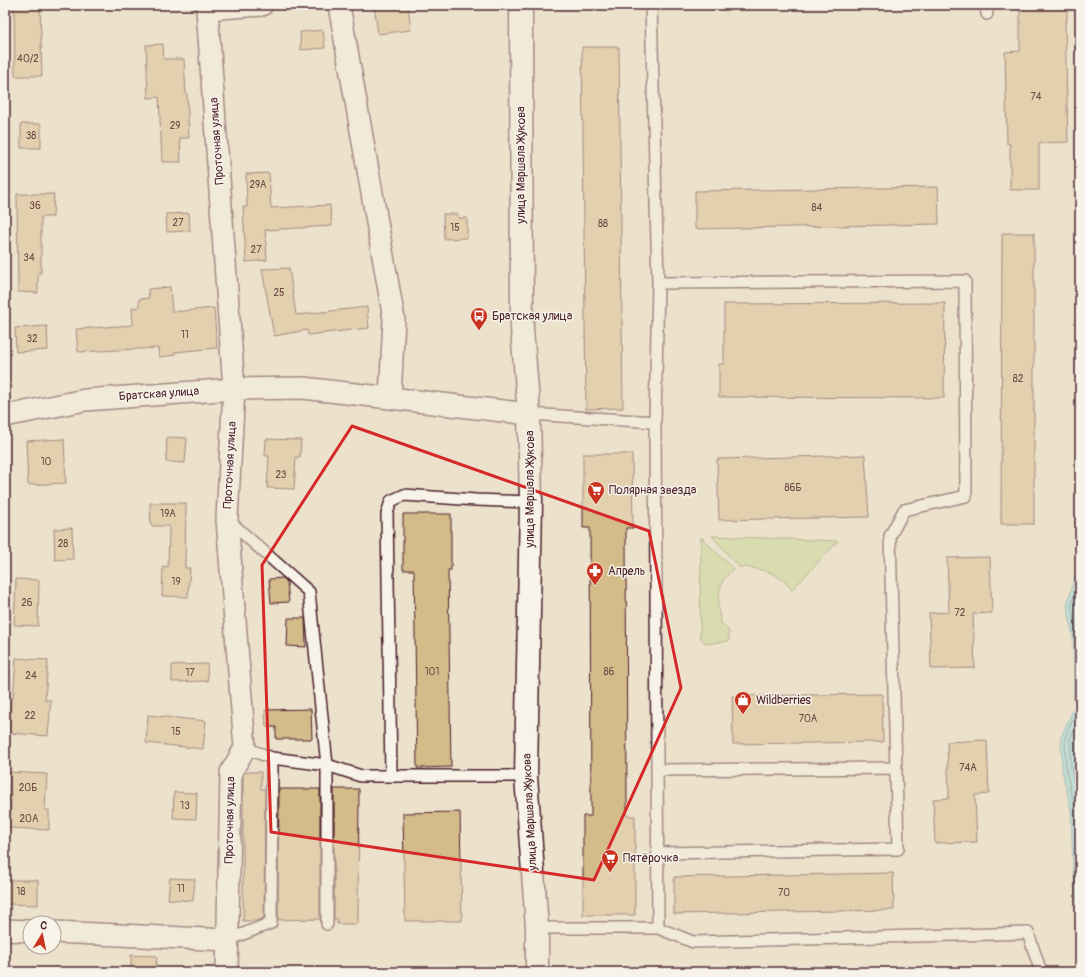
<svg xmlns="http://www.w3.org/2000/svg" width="1085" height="977" font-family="Pangolin,sans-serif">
<rect width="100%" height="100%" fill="#ece2cc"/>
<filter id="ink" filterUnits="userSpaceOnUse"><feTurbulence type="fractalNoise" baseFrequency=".025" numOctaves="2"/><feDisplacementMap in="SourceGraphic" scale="8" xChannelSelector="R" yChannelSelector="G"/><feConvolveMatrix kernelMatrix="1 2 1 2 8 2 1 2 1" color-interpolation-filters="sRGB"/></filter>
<g filter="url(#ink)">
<path fill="#bed489" stroke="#847a5a" d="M712,536L838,541L792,590C788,586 785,581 780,578C772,571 750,567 739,567Z
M701,537L733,569L723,580L719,593L718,607L721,623L729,631V641L706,644L700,637Z"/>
<path fill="#89dadf" stroke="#708f97" d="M1080,559V935L1073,868L1071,811L1062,770L1061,737L1074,707L1073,637L1067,605Z"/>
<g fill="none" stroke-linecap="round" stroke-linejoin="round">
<path stroke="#636a73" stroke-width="1" d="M1080,574L1071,606L1077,636L1078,707L1065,738L1066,770L1075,811L1080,894
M1080,716L1070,739L1071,769L1080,811
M1080,731L1076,740L1077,768L1080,783"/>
</g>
<path fill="#d4bb8a" stroke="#4a1f2b" d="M14,5H40L42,76H15Z
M374,5H408L411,30L378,34Z
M1020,5H1067V22H1065L1068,142L1039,143V190H1010V144H1007L1005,52L1020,51Z
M323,30L325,48L301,50L300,32Z
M163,44L164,59H184L186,94H187L189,138H180L181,162H162L159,97L148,98L146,45Z
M582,47H619L623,408L586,409Z
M21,124H41V148H21Z
M269,173L271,208L330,205L332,226L265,230L267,260L246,262L243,207H247L246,174Z
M938,187L939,224L695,229V191Z
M17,194H54L53,217H41V273H38V293L18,292Z
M189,213L190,231L167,232L166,214Z
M443,214H458V218H467V238L444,239Z
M1002,233H1034V524H1001Z
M289,268L296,315L367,307L369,328L308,335L307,330L274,336L262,269Z
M170,287L172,312L214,308L217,348L175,352V355L159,357L158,348L78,352L76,329L133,325L132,308L139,307V299L149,298L148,289Z
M945,303L944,398L719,397V364H724V304Z
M47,326L48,350L16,352L15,328Z
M167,437L187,438L185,463L166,462Z
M64,439L66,483L28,485L26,441Z
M266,439L301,440L300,457H296L294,489L267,488L269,456H265Z
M583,454H632L633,528H626L627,816H635V915H583V816H591L590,528H583Z
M865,455L869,517L719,520L717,459Z
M150,503H186L185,568H190L188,597L162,596L163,566L168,567L169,526H151Z
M403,514H451V570H448L451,767L417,768L414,570H403Z
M72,528L73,559L55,560L54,529Z
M990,557L992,613L973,614L975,668L931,669L929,613L949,612L947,558Z
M283,578L287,582L289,602L271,603L269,579Z
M16,579L39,580L38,626L14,625Z
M288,618H305L306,647L287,646Z
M16,658L48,660L45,700H51L48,736L9,733L11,698H13Z
M207,664L208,681L172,682V665Z
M882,694L883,742L733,744L732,696Z
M311,709L312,739H276V727H266L265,710Z
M148,715L206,721L203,749L146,743Z
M987,740L989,794L975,795L977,842L935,843L933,799L949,798L947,742Z
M10,772L47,774L45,810H49V830L9,828L11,801H8Z
M245,772H261V789H265L264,918L256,921H243V775Z
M279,789H320V919L278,920Z
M334,789H359L358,924H337V919H334Z
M174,792L197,793L196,819L173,818Z
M460,812L462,921H405L403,813Z
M893,873L894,910L674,914V877Z
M170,878L195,879L193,901L168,899Z
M5,880H38V905L5,904Z
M131,955L157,956L156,972H131Z"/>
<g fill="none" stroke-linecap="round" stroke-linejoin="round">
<defs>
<path id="lane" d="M651,5L658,283L655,422
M986,5L987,14
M529,414L655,422L658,928H537
M228,520L309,592L327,765V924
M245,748L272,758L327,765L361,776H526
M657,770L896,768
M391,776L387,514L391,501L404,495L476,500L531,502
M658,853L898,849L890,536L904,510L966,496L965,281L658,283
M658,928L693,942L1028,933L1041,972
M228,940L271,923L272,758"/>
<path id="street" d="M339,5L394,319L390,398
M5,416L85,400L234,389L303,388L529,414
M5,930L30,931
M54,932L228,940
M227,972L231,772L245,748L227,519L234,389L207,9L262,5"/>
<path id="primary" d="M521,5L522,329L529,414L531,502L526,776L537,928V972"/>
</defs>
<use href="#lane" stroke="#4a1f2b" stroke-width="14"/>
<use href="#street" stroke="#4a1f2b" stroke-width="24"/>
<use href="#primary" stroke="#4a1f2b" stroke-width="25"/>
<use href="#lane" stroke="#f7f3e8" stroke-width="11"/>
<use href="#street" stroke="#f7f3e8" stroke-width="21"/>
<use href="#primary" stroke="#f7f3e8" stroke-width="22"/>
</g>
</g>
<path d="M0 0H1085V977H0ZM352,426L649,531L681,688L594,880L271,832L262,565Z" fill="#ece2cc" fill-opacity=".55" fill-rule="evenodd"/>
<path fill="none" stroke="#d62828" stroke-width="3" stroke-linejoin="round" d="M352,426L649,531L681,688L594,880L271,832L262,565Z"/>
<defs>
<symbol id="bus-pin" viewBox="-11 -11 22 30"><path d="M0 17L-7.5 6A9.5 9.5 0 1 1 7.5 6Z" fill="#c8321e" stroke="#f7f3e8"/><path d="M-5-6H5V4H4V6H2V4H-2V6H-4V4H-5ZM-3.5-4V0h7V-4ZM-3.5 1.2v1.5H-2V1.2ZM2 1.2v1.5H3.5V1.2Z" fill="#fff"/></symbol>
<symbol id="supermarket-pin" viewBox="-11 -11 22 30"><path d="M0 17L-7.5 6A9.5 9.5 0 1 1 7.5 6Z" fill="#c8321e" stroke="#f7f3e8"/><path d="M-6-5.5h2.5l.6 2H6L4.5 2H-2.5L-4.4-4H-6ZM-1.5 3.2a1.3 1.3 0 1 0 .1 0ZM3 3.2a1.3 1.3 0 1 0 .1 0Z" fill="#fff"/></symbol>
<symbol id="pharmacy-pin" viewBox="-11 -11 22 30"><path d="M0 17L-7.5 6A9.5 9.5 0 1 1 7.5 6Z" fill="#c8321e" stroke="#f7f3e8"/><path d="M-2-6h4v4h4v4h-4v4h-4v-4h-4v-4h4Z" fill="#fff"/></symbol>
<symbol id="shop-pin" viewBox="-11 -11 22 30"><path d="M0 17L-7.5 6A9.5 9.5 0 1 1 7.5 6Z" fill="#c8321e" stroke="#f7f3e8"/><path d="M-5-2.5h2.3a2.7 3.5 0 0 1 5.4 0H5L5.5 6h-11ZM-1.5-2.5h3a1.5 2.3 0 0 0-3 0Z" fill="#fff"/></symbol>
</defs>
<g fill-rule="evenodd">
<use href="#bus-pin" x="469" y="306" width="20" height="27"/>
<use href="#supermarket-pin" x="586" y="480" width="20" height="27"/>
<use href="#pharmacy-pin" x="585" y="561" width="20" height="27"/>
<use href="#shop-pin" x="733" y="690" width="20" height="27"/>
<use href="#supermarket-pin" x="600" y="848" width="20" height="27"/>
</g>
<g text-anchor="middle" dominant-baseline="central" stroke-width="3" stroke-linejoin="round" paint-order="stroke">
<g font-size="10" fill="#6c4643">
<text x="28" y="59">40/2</text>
<text x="1036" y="97">74</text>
<text x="175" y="126">29</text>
<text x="31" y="136">38</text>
<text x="258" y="185">29А</text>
<text x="35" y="206">36</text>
<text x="817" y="208">84</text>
<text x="178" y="223">27</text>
<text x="603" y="224">88</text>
<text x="455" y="228">15</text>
<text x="256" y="250">27</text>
<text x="29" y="258">34</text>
<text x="279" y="293">25</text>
<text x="185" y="335">11</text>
<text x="32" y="339">32</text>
<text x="1018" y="379">82</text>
<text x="46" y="462">10</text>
<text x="281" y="475">23</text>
<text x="793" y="488">86Б</text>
<text x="168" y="514">19А</text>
<text x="63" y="544">28</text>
<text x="176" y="582">19</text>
<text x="27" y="603">26</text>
<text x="960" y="613">72</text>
<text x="432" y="672">101</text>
<text x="609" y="672">86</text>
<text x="190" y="673">17</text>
<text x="31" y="676">24</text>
<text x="30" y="716">22</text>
<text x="808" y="719">70А</text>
<text x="176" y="732">15</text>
<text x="968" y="768">74А</text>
<text x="28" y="788">20Б</text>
<text x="185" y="806">13</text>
<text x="29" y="819">20А</text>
<text x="181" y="889">11</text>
<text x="21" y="892">18</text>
<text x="784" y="893">70</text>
</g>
<g font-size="12" fill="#4a1f2b" stroke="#f7f3e8">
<text transform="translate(217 141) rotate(-94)">Проточная улица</text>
<text transform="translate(521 165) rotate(-90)">улица Маршала Жукова</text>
<text transform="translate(159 394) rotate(-4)">Братская улица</text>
<text transform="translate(230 465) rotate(-87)">Проточная улица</text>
<text transform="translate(530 489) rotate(-90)">улица Маршала Жукова</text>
<text transform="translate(530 812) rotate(-93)">улица Маршала Жукова</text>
<text transform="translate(230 820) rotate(-89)">Проточная улица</text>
</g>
<g font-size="12" fill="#4a1f2b" stroke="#f7f3e8" text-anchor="start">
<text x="492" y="316">Братская улица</text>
<text x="609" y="490">Полярная звезда</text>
<text x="608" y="571">Апрель</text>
<text x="756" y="700">Wildberries</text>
<text x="623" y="858">Пятёрочка</text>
</g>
</g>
<rect width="1085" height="977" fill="none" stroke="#f7f3e8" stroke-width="20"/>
<rect x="10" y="10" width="1065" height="957" fill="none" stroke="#4a1f2b" stroke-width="1.5" filter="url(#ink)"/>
<g transform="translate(42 935) rotate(10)"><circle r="19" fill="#f7f3e8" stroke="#b29e9c"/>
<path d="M0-3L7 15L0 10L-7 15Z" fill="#c8321e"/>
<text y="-6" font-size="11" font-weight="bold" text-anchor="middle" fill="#4a1f2b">С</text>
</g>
</svg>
